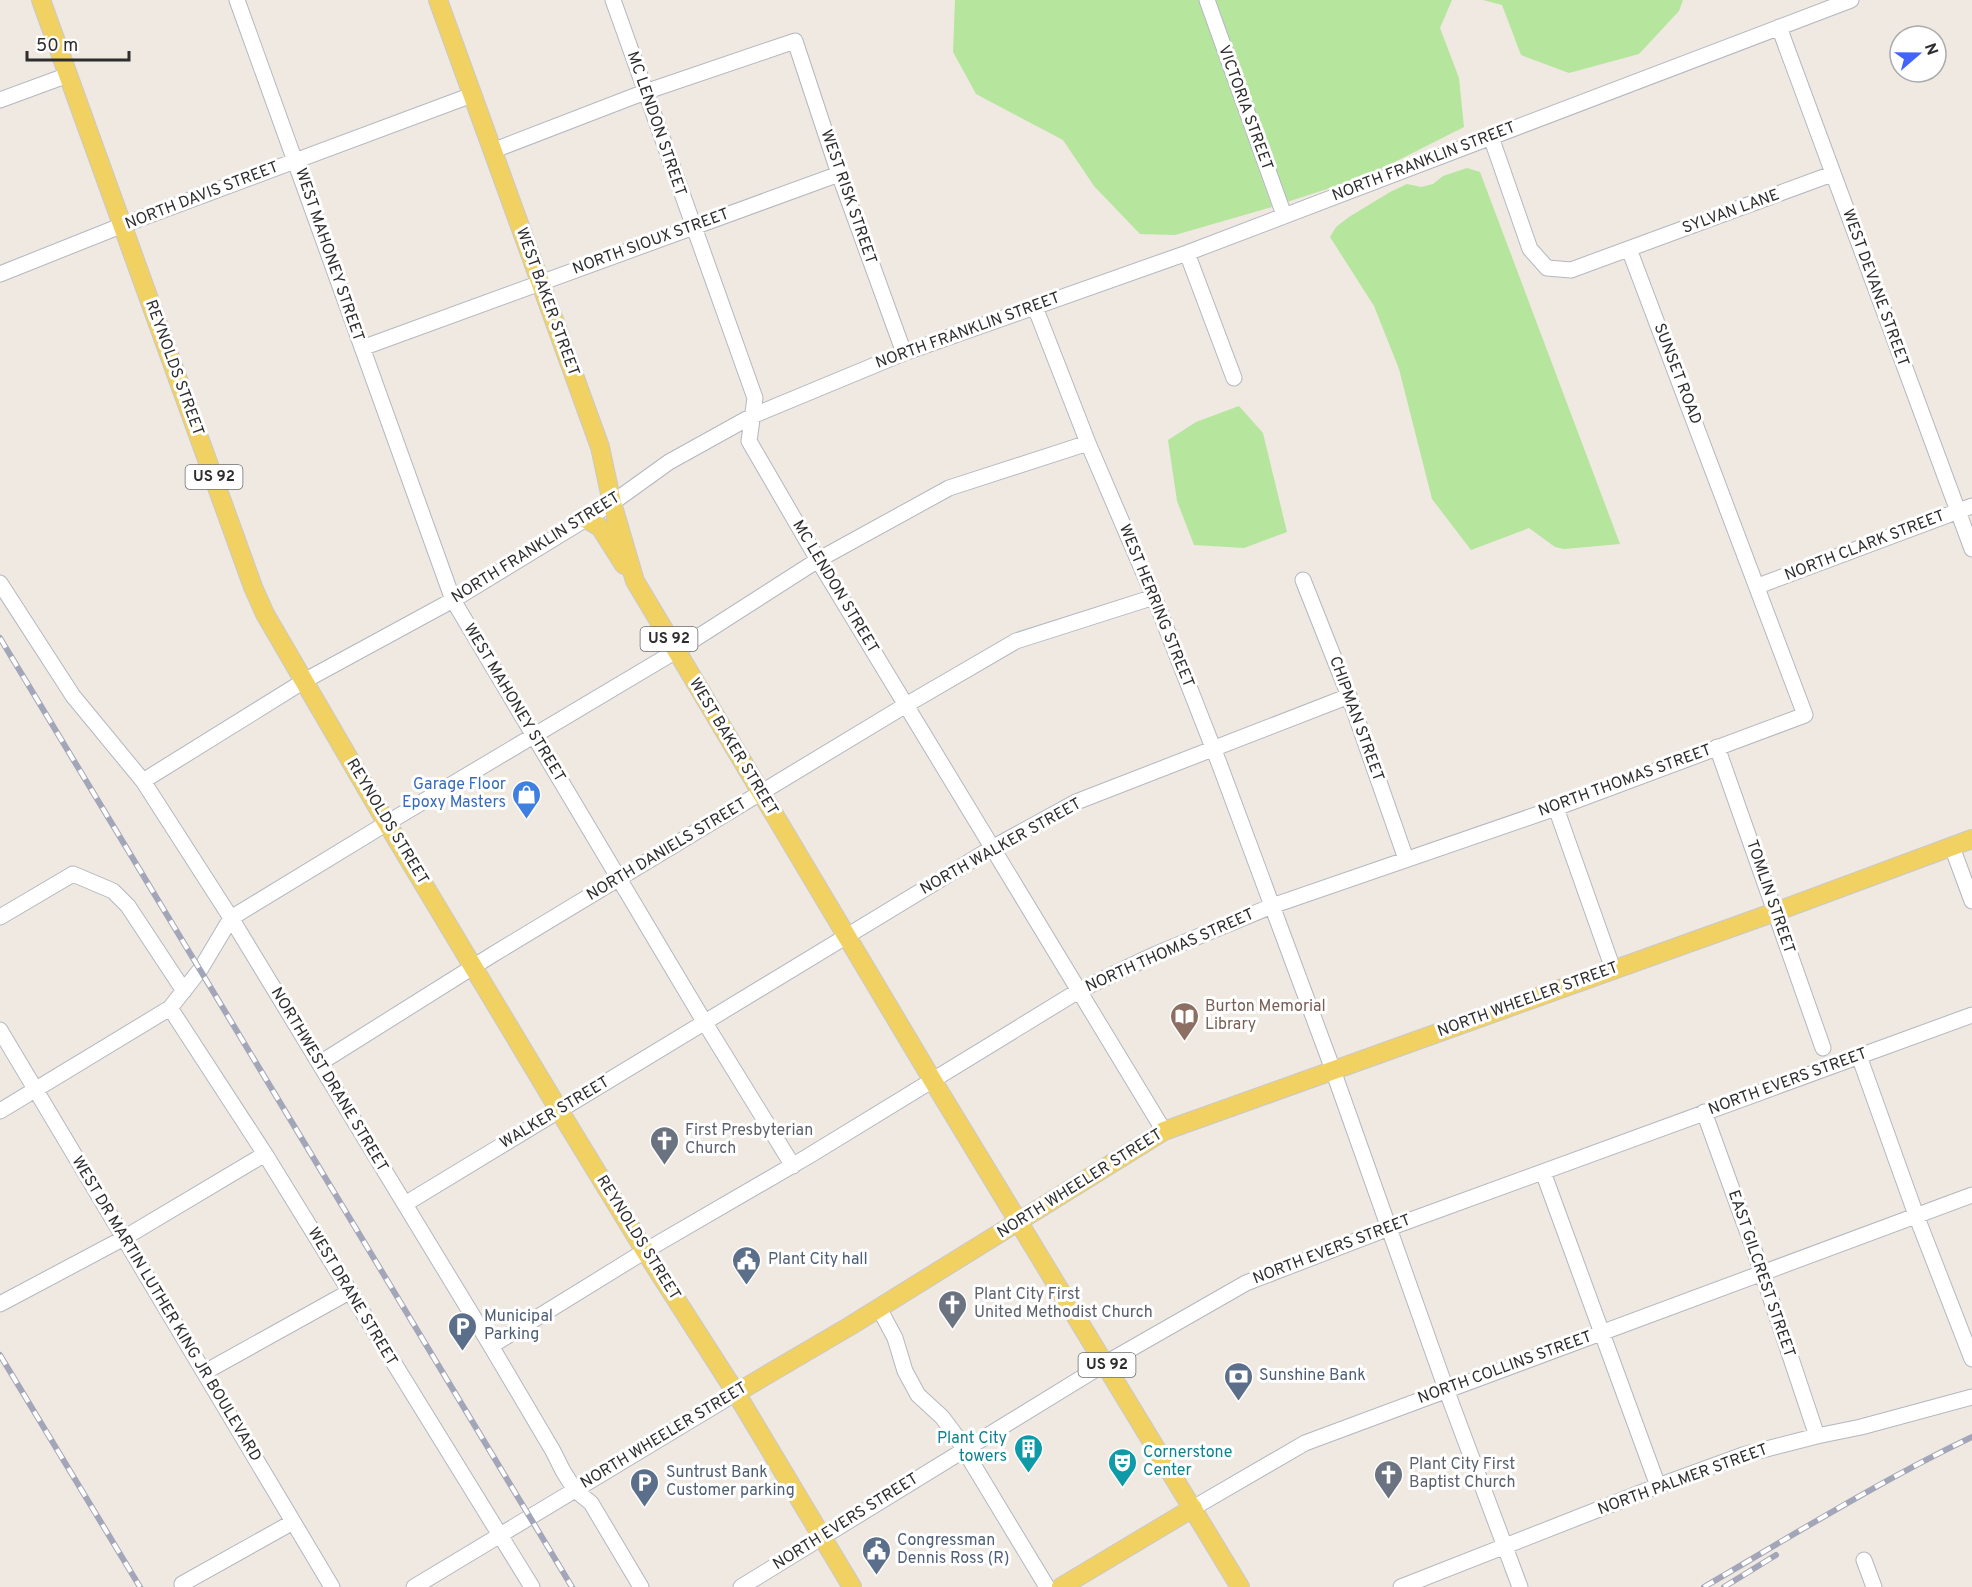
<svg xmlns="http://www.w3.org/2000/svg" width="1972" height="1587" font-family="Overpass,sans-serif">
<rect width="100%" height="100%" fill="#efe9e1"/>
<path fill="#b6e59e" d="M955,0H1199L1272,207L1175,235L1140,234L1094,186L1063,140L976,94L953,52Z
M1215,0H1452L1440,28L1459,78L1464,127L1367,176L1287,202Z
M1483,0H1683L1679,11L1639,54L1569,73L1521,55L1502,5Z
M1467,168L1480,172L1620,544L1564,549L1555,547L1529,528L1471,550L1432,499L1399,369L1374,306L1330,237L1336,227L1349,217L1390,192L1407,184L1421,187L1433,184L1443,176Z
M1239,406L1263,433L1287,532L1244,548L1194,545L1177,501L1168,440L1196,422Z"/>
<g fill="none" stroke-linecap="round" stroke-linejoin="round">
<defs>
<path id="minor" d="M237,0L453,600L705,1023L793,1166
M613,0L755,398L749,441L818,560L1164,1131
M1207,0L1284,215
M1779,27L1972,549
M0,100L68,75
M1491,137L1530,249L1547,268L1571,270L1832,174
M492,151L645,92L795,41L839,174L904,353
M1187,253L1234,378
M0,274L123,225L472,95
M1035,307L1088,443L1154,597L1219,763L1329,1059L1446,1389L1520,1587
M362,348L839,174
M1303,580L1349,696L1406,859
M0,583L73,696L143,781L231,918L491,1346L553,1451L563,1471L575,1490L591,1503L641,1587
M1758,586L1972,506
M1717,747L1823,1048
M143,781L304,681L453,600L612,503L669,462L752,416L904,353L1187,253L1851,0
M1556,808L1613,969
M1952,847L1972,901
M0,917L73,874L113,891L128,906L184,991
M170,1008L265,1154L532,1587
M0,1030L332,1587
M1859,1056L1916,1215L1972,1359
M320,1063L492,955L906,705L1016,641L1154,597
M0,1111L170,1008L200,970L231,918L387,823L676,651L818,560L949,488L1088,443
M1704,1112L1762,1272L1817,1436
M1543,1172L1658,1486
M405,1204L992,848L1076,802L1349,696
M0,1304L124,1238L265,1154
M879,1308L895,1338L905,1371L918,1395L942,1417L954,1433L1047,1587
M491,1346L645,1251L807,1157L1080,990L1156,954L1272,906L1556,808L1805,715L1629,249
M205,1372L349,1292
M1193,1508L1305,1443L1972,1195
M1864,1560L1874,1587
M182,1584L293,1522
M414,1587L736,1393
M741,1587L1106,1363L1246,1283L1389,1228L1972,1015
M1401,1587L1658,1486L1743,1455L1817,1436L1861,1427L1972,1397"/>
<path id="major" d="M41,0L253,587L265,614L379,810L559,1110L645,1251L736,1393L852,1587
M438,0L600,447L612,503L635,581L933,1081L1240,1587
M586,519L600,527L624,565
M736,1393L850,1326L1164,1131L1775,912L1972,839
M1061,1587L1193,1508"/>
</defs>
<use href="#minor" stroke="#b4b7c1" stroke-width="17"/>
<use href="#major" stroke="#c9c9c9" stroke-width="20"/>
<use href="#minor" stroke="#fff" stroke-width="15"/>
<use href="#major" stroke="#f2d163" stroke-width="18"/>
<defs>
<path id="rail" d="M0,638L572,1587
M0,1355L140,1587
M1704,1587C1793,1535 1880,1481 1972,1437
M1724,1587L1776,1555"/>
</defs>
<use href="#rail" stroke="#a3a6b8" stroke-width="6"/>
<use href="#rail" stroke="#fff" stroke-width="4" stroke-dasharray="11" stroke-linecap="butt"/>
</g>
<defs>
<symbol id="shop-pin" viewBox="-11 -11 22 30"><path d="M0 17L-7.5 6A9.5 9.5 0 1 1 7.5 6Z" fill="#3f7fe0" stroke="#fff"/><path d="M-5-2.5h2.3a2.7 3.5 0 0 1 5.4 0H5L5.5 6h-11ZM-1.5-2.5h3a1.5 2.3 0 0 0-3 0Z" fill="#fff"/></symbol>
<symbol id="library-pin" viewBox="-11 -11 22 30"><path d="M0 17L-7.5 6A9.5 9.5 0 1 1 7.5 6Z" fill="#8d6e63" stroke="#fff"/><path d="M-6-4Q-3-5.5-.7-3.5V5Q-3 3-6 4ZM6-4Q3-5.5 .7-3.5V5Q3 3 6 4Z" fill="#fff"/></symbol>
<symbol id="church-pin" viewBox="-11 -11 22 30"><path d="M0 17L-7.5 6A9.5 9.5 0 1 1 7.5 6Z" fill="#6b7280" stroke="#fff"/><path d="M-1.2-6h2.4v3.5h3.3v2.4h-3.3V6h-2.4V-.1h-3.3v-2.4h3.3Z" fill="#fff"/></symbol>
<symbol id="civic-pin" viewBox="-11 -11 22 30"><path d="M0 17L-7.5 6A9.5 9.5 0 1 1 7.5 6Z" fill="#5c6f8a" stroke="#fff"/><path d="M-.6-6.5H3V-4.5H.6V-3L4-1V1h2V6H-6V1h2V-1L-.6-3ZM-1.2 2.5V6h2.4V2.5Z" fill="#fff"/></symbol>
<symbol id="parking-pin" viewBox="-11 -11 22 30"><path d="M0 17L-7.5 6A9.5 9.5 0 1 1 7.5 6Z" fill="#5c6f8a" stroke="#fff"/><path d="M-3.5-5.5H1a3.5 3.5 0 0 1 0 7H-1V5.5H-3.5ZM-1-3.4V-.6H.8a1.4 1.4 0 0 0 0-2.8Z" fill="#fff"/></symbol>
<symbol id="bank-pin" viewBox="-11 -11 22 30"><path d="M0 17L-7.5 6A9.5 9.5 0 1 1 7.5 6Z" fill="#5c6f8a" stroke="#fff"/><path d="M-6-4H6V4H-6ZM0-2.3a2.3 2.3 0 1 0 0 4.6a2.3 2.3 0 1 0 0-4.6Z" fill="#fff"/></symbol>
<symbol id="building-pin" viewBox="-11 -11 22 30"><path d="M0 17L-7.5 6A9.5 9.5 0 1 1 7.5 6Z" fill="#0f9aa8" stroke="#fff"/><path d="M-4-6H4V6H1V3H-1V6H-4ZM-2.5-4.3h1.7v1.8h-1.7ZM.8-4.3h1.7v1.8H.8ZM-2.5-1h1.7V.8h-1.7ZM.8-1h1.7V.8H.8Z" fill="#fff"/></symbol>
<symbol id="theatre-pin" viewBox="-11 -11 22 30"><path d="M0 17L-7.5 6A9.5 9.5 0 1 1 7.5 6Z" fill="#0f9aa8" stroke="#fff"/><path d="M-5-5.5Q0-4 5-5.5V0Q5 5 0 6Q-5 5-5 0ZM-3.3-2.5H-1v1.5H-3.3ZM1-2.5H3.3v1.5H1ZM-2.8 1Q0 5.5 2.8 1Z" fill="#fff"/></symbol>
</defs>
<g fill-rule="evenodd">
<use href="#shop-pin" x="510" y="778" width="33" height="45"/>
<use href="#library-pin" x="1168" y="1000" width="33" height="45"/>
<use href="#church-pin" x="648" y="1124" width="33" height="45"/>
<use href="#civic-pin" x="730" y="1244" width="33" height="45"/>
<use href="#church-pin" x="936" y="1288" width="33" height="45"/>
<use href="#parking-pin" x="446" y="1310" width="33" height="45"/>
<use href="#bank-pin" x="1222" y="1360" width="33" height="45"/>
<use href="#building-pin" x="1012" y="1432" width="33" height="45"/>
<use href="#theatre-pin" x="1106" y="1446" width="33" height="45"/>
<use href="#church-pin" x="1372" y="1458" width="33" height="45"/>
<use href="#parking-pin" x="628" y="1466" width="33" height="45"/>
<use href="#civic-pin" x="860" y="1534" width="33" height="45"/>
</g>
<g text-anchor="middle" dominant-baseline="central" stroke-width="6" stroke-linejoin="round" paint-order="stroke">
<g fill="#fff" stroke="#6d6d6d" stroke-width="1.5">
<rect x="185.5" y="465" width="57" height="24" rx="4.5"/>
<rect x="640.5" y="627" width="57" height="24" rx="4.5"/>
<rect x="1078.5" y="1353" width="57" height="24" rx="4.5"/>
</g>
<g font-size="15" font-weight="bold" fill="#2e2e2e">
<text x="214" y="477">US 92</text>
<text x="669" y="639">US 92</text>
<text x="1107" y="1365">US 92</text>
</g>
<g font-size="16" fill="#2e2e2e" stroke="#fff">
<text transform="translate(1245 108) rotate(70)">VICTORIA STREET</text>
<text transform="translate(656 124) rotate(71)">MC LENDON STREET</text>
<text transform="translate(1424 162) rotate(-21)">NORTH FRANKLIN STREET</text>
<text transform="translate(202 196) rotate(-21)">NORTH DAVIS STREET</text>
<text transform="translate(848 197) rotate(71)">WEST RISK STREET</text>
<text transform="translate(1731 212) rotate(-20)">SYLVAN LANE</text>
<text transform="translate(651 242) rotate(-20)">NORTH SIOUX STREET</text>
<text transform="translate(329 255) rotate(71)">WEST MAHONEY STREET</text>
<text transform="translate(1875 288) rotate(70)">WEST DEVANE STREET</text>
<text transform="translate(547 302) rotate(70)">WEST BAKER STREET</text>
<text transform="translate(968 331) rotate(-20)">NORTH FRANKLIN STREET</text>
<text transform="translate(174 368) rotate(70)">REYNOLDS STREET</text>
<text transform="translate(1677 374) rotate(69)">SUNSET ROAD</text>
<text transform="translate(1865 546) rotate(-21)">NORTH CLARK STREET</text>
<text transform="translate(536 548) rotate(-32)">NORTH FRANKLIN STREET</text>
<text transform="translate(835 587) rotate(59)">MC LENDON STREET</text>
<text transform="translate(1156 606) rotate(68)">WEST HERRING STREET</text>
<text transform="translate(514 703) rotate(59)">WEST MAHONEY STREET</text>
<text transform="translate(1356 719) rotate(70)">CHIPMAN STREET</text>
<text transform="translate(733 747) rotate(59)">WEST BAKER STREET</text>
<text transform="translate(1625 781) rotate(-20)">NORTH THOMAS STREET</text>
<text transform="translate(387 822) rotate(59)">REYNOLDS STREET</text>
<text transform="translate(1001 847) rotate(-29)">NORTH WALKER STREET</text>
<text transform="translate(667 850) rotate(-31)">NORTH DANIELS STREET</text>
<text transform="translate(1770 897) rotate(71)">TOMLIN STREET</text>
<text transform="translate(1170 951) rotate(-24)">NORTH THOMAS STREET</text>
<text transform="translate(1528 1000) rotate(-20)">NORTH WHEELER STREET</text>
<text transform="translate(329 1080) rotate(59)">NORTHWEST DRANE STREET</text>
<text transform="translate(1788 1082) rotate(-20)">NORTH EVERS STREET</text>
<text transform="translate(555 1113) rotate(-31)">WALKER STREET</text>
<text transform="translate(1080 1184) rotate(-32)">NORTH WHEELER STREET</text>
<text transform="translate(638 1238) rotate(58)">REYNOLDS STREET</text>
<text transform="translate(1332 1250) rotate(-21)">NORTH EVERS STREET</text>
<text transform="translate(1761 1274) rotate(71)">EAST GILCREST STREET</text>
<text transform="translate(352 1297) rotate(59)">WEST DRANE STREET</text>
<text transform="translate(166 1309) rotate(59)">WEST DR MARTIN LUTHER KING JR BOULEVARD</text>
<text transform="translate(1505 1368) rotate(-20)">NORTH COLLINS STREET</text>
<text transform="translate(664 1436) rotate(-31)">NORTH WHEELER STREET</text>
<text transform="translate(1683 1480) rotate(-20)">NORTH PALMER STREET</text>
<text transform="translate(846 1522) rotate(-32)">NORTH EVERS STREET</text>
</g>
<g font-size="16" fill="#366cbe" stroke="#fff" text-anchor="end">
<text x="506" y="785">Garage Floor<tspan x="506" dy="18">Epoxy Masters</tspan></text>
</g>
<g font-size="16" fill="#785e54" stroke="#fff" text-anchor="start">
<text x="1205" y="1007">Burton Memorial<tspan x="1205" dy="18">Library</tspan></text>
</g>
<g font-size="16" fill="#5b616d" stroke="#fff" text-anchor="start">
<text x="685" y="1131">First Presbyterian<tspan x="685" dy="18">Church</tspan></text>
<text x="974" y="1295">Plant City First<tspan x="974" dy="18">United Methodist Church</tspan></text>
<text x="1409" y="1465">Plant City First<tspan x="1409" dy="18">Baptist Church</tspan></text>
</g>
<g font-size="16" fill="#4e5e75" stroke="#fff" text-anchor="start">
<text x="768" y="1260">Plant City hall</text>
<text x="484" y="1317">Municipal<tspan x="484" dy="18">Parking</tspan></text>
<text x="1259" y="1376">Sunshine Bank</text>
<text x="666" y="1473">Suntrust Bank<tspan x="666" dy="18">Customer parking</tspan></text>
<text x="897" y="1541">Congressman<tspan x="897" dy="18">Dennis Ross (R)</tspan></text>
</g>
<g font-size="16" fill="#0d838f" stroke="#fff" text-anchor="end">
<text x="1007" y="1439">Plant City<tspan x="1007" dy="18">towers</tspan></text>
<text x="1143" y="1453" text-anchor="start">Cornerstone<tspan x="1143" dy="18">Center</tspan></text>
</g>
</g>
<g transform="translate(1918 54) rotate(70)"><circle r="28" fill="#ffffff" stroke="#ababab" stroke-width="1.5"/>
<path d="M0-4.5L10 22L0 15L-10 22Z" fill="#4264fb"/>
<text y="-9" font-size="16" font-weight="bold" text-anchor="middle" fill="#2e2e2e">N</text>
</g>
<path d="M27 51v9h102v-9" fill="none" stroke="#2e2e2e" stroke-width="3"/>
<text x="36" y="51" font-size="18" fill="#2e2e2e" stroke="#ffffff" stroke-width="4.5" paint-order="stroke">50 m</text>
</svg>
